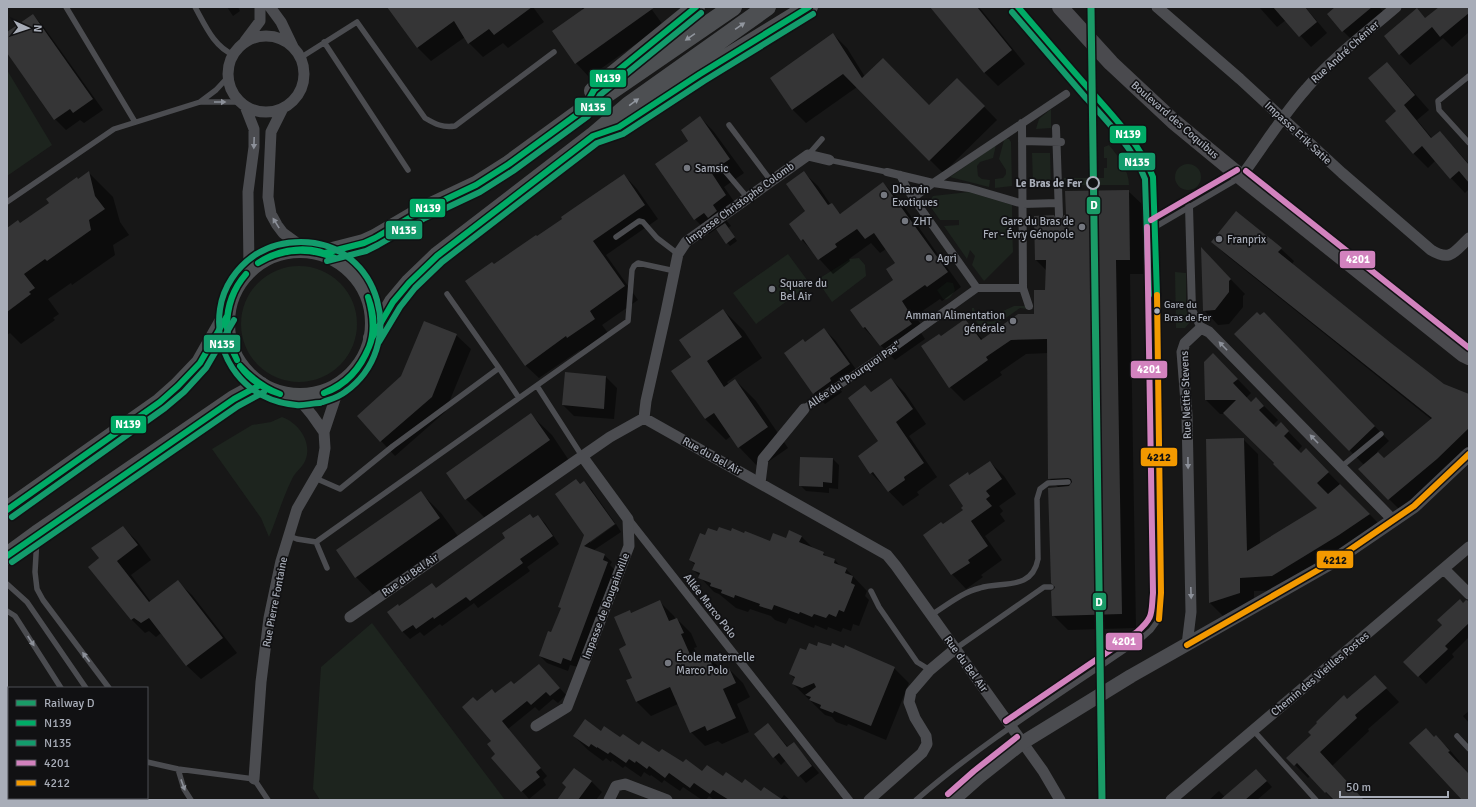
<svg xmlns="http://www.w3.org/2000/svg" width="1476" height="807" font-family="Signika,sans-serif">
<rect width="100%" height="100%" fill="#171717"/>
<path fill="#1d241e" d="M7,70L52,145L7,176Z
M1051,109V128L1036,129L1039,119Z
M1006,139H1009L1011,142L1012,186L995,188V179L1003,178L1006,174V170L999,159L1004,140Z
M996,145L993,158L980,162L977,166L978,176L982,179L990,180L989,187L950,177Z
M1109,145C1118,156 1129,170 1129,185H1063L1064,178H1104V168H1107V158H1104V147Z
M1032,153H1050L1051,185H1033Z
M1175 177a13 13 0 1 1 26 0a13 13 0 1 1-26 0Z
M969,192L1012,205V219H1004V225L1012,226L1013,252L984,281L972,265L975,256L970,250L967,259L944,226L959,225V220H940L930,206L929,202L933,196Z
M788,254L810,284L756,324L733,293Z
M859,258L865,265L866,276L832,302L817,280L850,259Z
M241 324a58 58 0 1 1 116 0a58 58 0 1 1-116 0Z
M1175,272L1186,273V310L1191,321L1185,328H1176Z
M947,282L953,283L955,290C952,295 949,301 943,299L937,290Z
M1014,306H1027V309L1020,308L984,333L972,315V308H974C976,324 998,327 1003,311Z
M282,417C299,423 313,443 305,461C302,468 295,472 292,479C283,497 277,518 269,537L261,518L212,449L252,425L271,422Z
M372,623L505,800H320L313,789L321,667Z"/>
<path fill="#0007" d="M227,7H238L240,11L233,16Z
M395,7H533L544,22L508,48L503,43L483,57L469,43L465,37L431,61L417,47Z
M581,7H650L663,25L589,77L576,63L583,10Z
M931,7H979L1025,64L998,86L984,72Z
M1259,7H1305L1327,33L1311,47L1286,20L1277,27Z
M1336,7H1379L1386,15L1354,42L1343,31Z
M1440,7H1468L1469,32L1452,47L1443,38L1410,65L1400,54L1426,19Z
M33,15L43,26L103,110L84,123L80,120L66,130L55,119L7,51V33Z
M833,34L847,48L865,77L929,106L957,79L997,120L943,173L857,87L806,123L793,110L771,78Z
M1387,64L1401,78L1429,110L1417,120L1432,138L1440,132L1469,164V189L1465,193L1435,161L1428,168L1413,153L1397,112Z
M700,117L714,132L744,173L724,187L740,210L726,220L731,226L728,228L737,241L730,246L716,229L709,234L695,219Z
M88,172L113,197L120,222L129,235L113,245L115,255L72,285L71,283L48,299L59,314L53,318L55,320L21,344L10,333L7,335V229L21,224L51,204L78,180Z
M803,172L818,186L831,205L841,214L883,183L898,198L961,287L942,301L940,299L915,316L923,327L919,330L925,339L895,360L864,328L895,280L896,263L886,249L880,253L871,243L849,259L850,261L833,274L802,240L790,224L806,212Z
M624,175L637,189L658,219L606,255L638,300L602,325L608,333L581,351L580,350L539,378L525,365L495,265L537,238Z
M1128,191L1143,205L1144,274H1130L1136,628L1068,630L1053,615L1059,488L1049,478L1048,353L1026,354L1000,372L1002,375L964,401L950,387L941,337L965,320L983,340L1035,315L1046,291L1047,271L1036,260L1058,221Z
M1213,242L1281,249L1294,261L1292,264L1443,385L1469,395V454L1402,512L1359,469L1364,465L1236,334L1278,327L1389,441L1377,452L1384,459L1432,420L1225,254Z
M1202,250L1245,294L1243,296V307L1229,324L1218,325L1204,310Z
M723,310L744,331L762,358L727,382L729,385L735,380L756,401L788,448L759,468L739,447L731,436L726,440L705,419L693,358Z
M824,329L835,340L860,375L840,389L842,392L825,404L814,393L805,343Z
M456,335L471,349L445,412L395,456L358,416Z
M1213,354L1251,393L1246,398L1251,403L1256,398L1278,420L1273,425L1276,428L1281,424L1302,446L1298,451L1301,454L1320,464L1383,528L1286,590L1254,591V607L1224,617L1210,603L1207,440H1244L1258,454L1260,544L1318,508L1225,414H1220L1206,400Z
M606,377L617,388L614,419L574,416L563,405Z
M891,379L905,393L926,424L909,436L937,477L917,492L919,495L903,506L871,473L859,456L879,441L872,393Z
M531,415L552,435L570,462L487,520L466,499Z
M833,459L839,465L838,489L829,488V493L806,491L800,485Z
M990,462L1004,476L1016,494L999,506L1003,511L1000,514L1005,521L985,536L1002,560L981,575L983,577L966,589L952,574L924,535L943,525L964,510L969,476Z
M584,482L591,489L615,523L590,540V543L616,524L621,532L594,550L604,555L612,562L610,565L615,570L578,667L570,665L568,671L547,663L540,656L552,633L562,609L559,606L585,535L581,485Z
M420,492L441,513L460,539L376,598L356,577Z
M538,516L545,523L559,544L527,567L530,571L478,608L474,603L442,626L440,624L424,636L420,632L410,639L403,632L389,612L436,589Z
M123,527L137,541L151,560L131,575L151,602L177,581L192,595L237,653L201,679L186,665L161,633L156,637L149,631L145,633L131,619L101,558Z
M717,532L771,542L802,537L814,549L823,553L828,558L835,560L841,567L846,569L867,591L865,596L869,600L859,626L853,624L851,631L843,628L841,632L828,627L827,630L815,625L814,628L789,618L786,624L775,620L771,616L750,609L748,612L736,608L719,594L714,592L700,577V576L693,570L695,565L690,560L706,536Z
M660,602L674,616L676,620L677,619L691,633L697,647L694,648L698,658L706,654L721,669L722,672L729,669L743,683L750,697L737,704L749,732L722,744L718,741L705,746L691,732L678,704L651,716L637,702L628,645L630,611L632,614Z
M1463,604L1469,606V637L1452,654L1454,657L1426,684L1405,662Z
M806,651L894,668L909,683L886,740L848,724L847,726L836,722L832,717L825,715L793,684L795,679L790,674Z
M539,665L566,695L558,703L553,699L539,711L535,707L508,729L547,776L543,780L546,785L529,799L493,758L497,754L477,702L514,686Z
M1375,677L1399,702L1368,729L1369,731L1332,766L1364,800H1333L1310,776L1308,778L1288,758L1347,700Z
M1469,711V723L1463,716Z
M768,724L788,747L793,743L819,773L806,783L786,760L781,765L755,734Z
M601,732L659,754L702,772L723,778L781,799L784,795L790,800H714L709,796L706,800H702L683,787L680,791L664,780L662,783L651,775L650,776L644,772L641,777L625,766L623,768L612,760L611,762L606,758L603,761L588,750L574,736Z
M1435,738L1447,747L1460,762L1458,763L1469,775V800H1463Z
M1262,776L1272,787L1257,800H1209L1219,791L1225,797Z
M591,781L602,792L596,800H558Z"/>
<path fill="#353536" d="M387,7H532L494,35L489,29L468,44L454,21L417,48Z
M586,7H655L575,64L552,31Z
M930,7H977L1012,50L984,73Z
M1273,7H1305L1317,22L1299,37Z
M1335,7H1372L1342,32L1327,14Z
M1439,7H1469V13L1440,37L1432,27L1399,55L1384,36L1417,8L1425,18Z
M33,14L93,99L73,113L70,109L54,120L7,53V32Z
M833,33L862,78L883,58L929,105L957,78L985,106L929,161L843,74L792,110L770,78Z
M1387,62L1415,95L1404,105L1431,138L1440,131L1469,165V183L1459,171L1450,179L1422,146L1413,154L1385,121L1396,111L1368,78Z
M700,116L730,159L711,172L726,195L713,205L717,211L708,218L704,213L694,220L655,164L688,141L681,130Z
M89,171L95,196L105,209L89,220L91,230L47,261L45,259L24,274L35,288L29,292L31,294L7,312V228L18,220L20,223L49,203L46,199L77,177L78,179Z
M804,171L828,205L832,203L840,214L883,182L948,272L927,287L925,285L902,301L909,312L905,315L912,324L880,346L865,327L863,328L850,310L893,280L886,269L895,263L874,233L865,239L857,229L835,244L837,247L818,260L803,239L801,241L789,224L805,211L786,184Z
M624,174L645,205L593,241L625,286L590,311L595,319L567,338L566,336L525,366L465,281L492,262L494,264L536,235L537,236L562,219L561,217L571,210Z
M1129,190L1130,260H1116L1122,614L1052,616L1051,591L1054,589L1055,587L1051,583L1048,488L1069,486L1072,482L1071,479L1068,478L1048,479L1047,339L1011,340L986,357L988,360L949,388L921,346L939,334L941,336L965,319L981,340L1018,314H1034V290H1045L1046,262V260H1035L1034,216L1054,215L1057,220L1062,219L1064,215H1066L1065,191Z
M1236,211L1282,248L1278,252L1391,343L1444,384L1469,394V428L1437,459L1388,500L1358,469L1378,452L1384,458L1432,418L1211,242Z
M725,223L735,237L726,244L716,229Z
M1201,247L1231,279L1229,281V292L1215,310L1203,311Z
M723,309L742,337L707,361L724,387L735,379L768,427L738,448L714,413L705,419L671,371L691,357L679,340Z
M1257,312L1260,315L1264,312L1375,426L1349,451L1234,334Z
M424,321L457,334L432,397L380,442L357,416L401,376Z
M824,328L850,364L830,378L831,381L813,394L784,353L803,339L805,342Z
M1213,353L1238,379L1233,383L1251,402L1256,397L1264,406L1259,410L1276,427L1281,422L1289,431L1284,436L1301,453L1306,448L1329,472L1317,483L1328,494L1340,484L1370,514L1339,535L1272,576L1240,578V593L1209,603L1206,439L1244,438L1247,551L1317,508L1273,464L1274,463L1223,413L1236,400H1205L1204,362Z
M565,372L606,376L604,409L562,405Z
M891,378L913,409L896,422L924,463L904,477L905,480L888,492L873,472L870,474L858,456L878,441L848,398L865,385L871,392Z
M531,413L550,440L465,500L446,473Z
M800,457L833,458L832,483L823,482V487L799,486Z
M990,461L1002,479L986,491L990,496L986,499L992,506L971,521L988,546L968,560L970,563L951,575L923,535L941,522L943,524L963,510L961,508L963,506L949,485L968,472L969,475Z
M576,479L580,484L584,481L615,524L584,546L605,554L603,560L608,562L571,661L563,658L561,664L539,656L548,631L551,632L561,608L558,607L584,535L555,494Z
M421,491L440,518L355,578L336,550Z
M530,514L533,518L538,515L553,536L520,559L523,563L470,601L466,597L434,619L433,617L416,629L413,625L402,632L387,612L398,604L399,606L432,583L436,588L505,538L502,533Z
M123,526L138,545L117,561L149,602L178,580L223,638L186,666L149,618L141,623L134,618L131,620L88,567L99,558L91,548Z
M719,527L731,531L732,528L744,533L745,531L770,541L773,533L786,538L789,530L802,536L799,542L824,552L823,555L835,559L834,563L847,568L845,573L853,576L851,583L855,585L844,612L839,610L836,617L829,614L826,618L814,614L812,617L800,612L799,614L774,605L772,610L759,606L760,604L735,595L734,598L721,593L722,590L710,586L711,583L698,578L700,573L692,570L695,563L689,560L700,533L705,535L708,528L717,531Z
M1460,599L1463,603L1466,600L1469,601V623L1445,646L1448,649L1445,652L1418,677L1403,662L1442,625L1437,620Z
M660,600L669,621L677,618L684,633L681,634L692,659L707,653L716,674L729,668L736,683L723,689L736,718L707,731L705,726L690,733L670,687L636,702L626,680L632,678L619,649L626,645L614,617L630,610L631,613Z
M818,642L831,646L832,643L844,648L845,645L895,667L871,726L834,711L833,713L820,708L821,705L809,700L811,697L805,695L816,687L814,683L802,688L792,684L795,677L789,674L800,648L806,650L809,643L817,646Z
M539,664L560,688L550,696L546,692L531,705L527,701L502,721L541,768L536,772L540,777L521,792L491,758L495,754L487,744L491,741L462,707L473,697L477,701L492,689L495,693L511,681L514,684Z
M1375,675L1387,688L1355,715L1357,718L1320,752L1364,800H1334L1326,792L1325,793L1297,763L1294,766L1286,758L1311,735L1308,732L1317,723L1316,722L1344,695L1347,699Z
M585,719L601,731L604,726L620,737L623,734L639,745L642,741L659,752L662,749L683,762L686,759L702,771L707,765L723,776L726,772L742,783L745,779L761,791L764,787L783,800H729L713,790L710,794L694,783L690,788L669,773L665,778L649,766L647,769L636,761L635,763L629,759L626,763L610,752L608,754L597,747V748L591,744L589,747L573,736Z
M768,723L787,747L794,742L812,766L798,777L779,753L773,758L754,734Z
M1426,728L1434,737L1436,735L1450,751L1448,752L1469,774V800H1462L1409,743Z
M574,768L592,781L578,800H557L566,787L562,783Z
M1256,769L1267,781L1245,800H1220Z"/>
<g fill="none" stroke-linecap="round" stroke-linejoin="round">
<path stroke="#4b4c50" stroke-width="5.5" d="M66,7L135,122
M195,7C205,25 214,47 234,55
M324,42L408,170
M300,58L357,22L425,118C435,124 443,128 455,126L554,52
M1469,76L1438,101L1439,110L1469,143
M200,102L216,90L229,76
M729,125L771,181
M808,155L822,139
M829,160L887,172
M724,170L747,197
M7,202L114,129L200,102H241
M1155,227L1239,178
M616,237L639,221L643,222L657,238L678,254
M537,386L582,456
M519,398L628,321L632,270L634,266L638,263L675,271
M1341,467L1381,434
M315,478L340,489L393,446L499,368L447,294
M289,536L297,539L316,542L519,398L499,368
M37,538L35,572L37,589L43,600L109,688
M316,542L327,568
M7,584L27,602L86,688
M871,591L879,607L917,662L930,670
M7,611L15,616L61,688
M931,615C946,606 962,592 980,588C1002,581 1032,591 1038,559L1037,499L1040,489L1048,483L1068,482
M955,649L1044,587H1051
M1253,730L1316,800
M1457,736L1469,749
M147,762L178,769L254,779L268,800
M178,769L184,789L191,800
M916,800C986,739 1066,691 1142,638L1151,630L1159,619"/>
<path stroke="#4b4c50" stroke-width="8" d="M1022,123L1023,288L1029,306
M1056,128L1059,215
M1022,141L1061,142
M887,172L933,183L1066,94
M900,175L909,192L977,288
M913,198L933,183L969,188L1023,204L1058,203
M1189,207L1192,310L1201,328
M977,288H1023
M804,409L885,354L977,288
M628,519L849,800"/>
<path stroke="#4b4c50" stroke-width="11" d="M270,7L281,22L293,47
M1157,7L1240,79L1342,173L1431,250C1451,262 1454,252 1469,238
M228 74a38 38 0 1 1 76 0a38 38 0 1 1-76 0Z
M245,41L260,21V7
M245,106L254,129V147L248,192L249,269
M283,108L271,132L268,197L271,214L277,225L283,233L305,249
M1241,177C1263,147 1282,116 1306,89C1332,58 1366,33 1396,7
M297,397L312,415L324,432
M644,418L646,401L666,312L678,254L686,242L808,155L829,160
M760,483L763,459L804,409
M1444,569L1469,594
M350,617L610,437L644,418L887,555L896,566L1043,771L1060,800
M1187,645L1191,612L1187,415L1182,352L1185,343L1201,328L1209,332L1393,520
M536,726L567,707L629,546L628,519L582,456
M254,779L261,682L269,618L281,561L297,509L322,466L325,448L324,432L339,387
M609,800L616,786L625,784L667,800
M869,800L922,753L927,744L926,736L915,718L909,702L911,692L930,670L955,649
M1171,800L1469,547"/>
<path stroke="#4b4c50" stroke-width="14" d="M953,800L979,777L1022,743L1131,676L1332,562L1414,506L1469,454"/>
<path stroke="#4a4a4e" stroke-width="16" d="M1060,7L1111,63L1173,121L1241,177L1463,354L1469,357"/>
<path stroke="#4d4f52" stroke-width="18" d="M593,91L696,7
M613,129L619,127L700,74L809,7
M226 323a74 74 0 1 1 148 0a74 74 0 1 1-148 0Z
M325,253L364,243L375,238L421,211L476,185L509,164L583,110L733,7
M372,338L393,302L409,283L437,256L593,136L629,105L767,7
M7,510L160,402L178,386L200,363L226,317
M7,556L37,534L234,399L260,385"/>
<defs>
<path id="bus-1" d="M1018,7C1042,35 1066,63 1090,90C1114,117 1140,144 1153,177L1157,295
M325,253L364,243L375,238L421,211L476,185L509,164L583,110L594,90L696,7
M258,263C280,248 311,244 335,258
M258,263C283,248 308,247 335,258
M368,297C374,313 376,331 369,347
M368,297C373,314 375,331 369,347
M227,328L230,346L237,360
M227,328L229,342L237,360
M227,328C226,307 232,290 246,274
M227,328C227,307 232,290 246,274
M372,338L393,302L409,283L437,256L593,136L619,127L700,74L809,7
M240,366C252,379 264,388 280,394
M240,366C250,380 264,389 280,394
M324,393C347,383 359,370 369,347
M324,393C346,386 361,368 369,347
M7,510L160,402L178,386L200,363L227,316
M7,556L234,399L260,385"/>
<path id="bus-2" d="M1012,12C1037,41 1061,69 1086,98C1108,122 1133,148 1145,179L1149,295
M327,261L366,251L378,245L425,218L480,192L513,171L588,116L600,95L701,13
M379,342L400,307L415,288L442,262L597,143L623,134L704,81L813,14
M320,403C312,403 304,406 296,405C246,401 213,358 220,309C223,287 237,267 255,255C269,246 284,242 301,242C381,242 409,347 345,392C339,397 331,399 323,402
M12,517L165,408L184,392L206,368L234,320
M12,562L238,406L264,392"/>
<path id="bus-3" d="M1246,171L1469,348
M1151,220L1237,170
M1006,721L1137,632C1154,617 1151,614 1153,593L1147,227
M948,794L974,771L1017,737"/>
<path id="bus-4" d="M1157,295L1161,593L1159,619
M1187,645L1332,562L1414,506L1469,454"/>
</defs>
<use href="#bus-1" stroke="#111113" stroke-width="9"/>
<use href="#bus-2" stroke="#111113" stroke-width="9"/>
<use href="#bus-3" stroke="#111113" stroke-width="9"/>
<use href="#bus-4" stroke="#111113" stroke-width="9"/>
<use href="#bus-1" stroke="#00ab66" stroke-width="6"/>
<use href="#bus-2" stroke="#139c6c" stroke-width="6"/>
<use href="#bus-3" stroke="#d282be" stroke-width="6"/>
<use href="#bus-4" stroke="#f39900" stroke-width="6"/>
<defs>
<path id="rail-1" d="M1091,7L1102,800"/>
</defs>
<use href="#rail-1" stroke="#111113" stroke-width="10"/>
<use href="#rail-1" stroke="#1a9b67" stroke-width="7"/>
</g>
<defs><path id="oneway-solid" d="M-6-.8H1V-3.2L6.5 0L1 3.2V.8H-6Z"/></defs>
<g fill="#91969e">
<use href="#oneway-solid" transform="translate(740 26) rotate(-35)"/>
<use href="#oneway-solid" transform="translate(690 37) rotate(145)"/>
<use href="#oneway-solid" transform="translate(634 102) rotate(-36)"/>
</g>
<g fill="#8c9099">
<use href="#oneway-solid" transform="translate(220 102)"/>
<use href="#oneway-solid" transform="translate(254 143) rotate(92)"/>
<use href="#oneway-solid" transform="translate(276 223) rotate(-122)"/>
<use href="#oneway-solid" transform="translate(1223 346) rotate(-134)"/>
<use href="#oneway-solid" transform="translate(1314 439) rotate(-134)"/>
<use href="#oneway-solid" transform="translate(1188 463) rotate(89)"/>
<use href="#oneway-solid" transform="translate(1191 593) rotate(88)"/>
<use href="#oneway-solid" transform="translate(31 641) rotate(57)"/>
<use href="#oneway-solid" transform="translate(86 657) rotate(-127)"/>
<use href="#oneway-solid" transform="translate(183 785) rotate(70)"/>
</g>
<g fill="#757880" stroke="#111113" stroke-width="1.5">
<circle cx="687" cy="168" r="4"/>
<circle cx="884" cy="195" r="4"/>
<circle cx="905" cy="221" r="4"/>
<circle cx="1082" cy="227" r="4"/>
<circle cx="1219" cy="239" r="4"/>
<circle cx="929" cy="258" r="4"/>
<circle cx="772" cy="289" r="4"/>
<circle cx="1013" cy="321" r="4"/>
<circle cx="668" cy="663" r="4"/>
</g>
<circle fill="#111113" stroke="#a8adb8" stroke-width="2" cx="1093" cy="183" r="6"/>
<circle fill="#a8adb8" stroke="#111113" stroke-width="1.5" cx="1157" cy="311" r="3.5"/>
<g text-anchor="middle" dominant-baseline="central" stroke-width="3.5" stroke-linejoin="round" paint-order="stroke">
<g font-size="10" fill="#a8adb8" stroke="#111113" text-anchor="start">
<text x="1164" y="305">Gare du<tspan x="1164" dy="13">Bras de Fer</tspan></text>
</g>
<g font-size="11" fill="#a8adb8" stroke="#111113">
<text transform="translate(1345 52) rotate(-42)">Rue André Chénier</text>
<text transform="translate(1175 120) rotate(41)">Boulevard des Coquibus</text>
<text transform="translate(1298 133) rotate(43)">Impasse Erik Satie</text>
<text transform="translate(740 203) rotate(-36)">Impasse Christophe Colomb</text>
<text transform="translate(854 375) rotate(-34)">Allée du "Pourquoi Pas"</text>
<text transform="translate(1186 395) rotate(-92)">Rue Nettie Stevens</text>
<text transform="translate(712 456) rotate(29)">Rue du Bel Air</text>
<text transform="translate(410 575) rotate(-35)">Rue du Bel Air</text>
<text transform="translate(275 602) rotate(-79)">Rue Pierre Fontaine</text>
<text transform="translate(606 606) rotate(-69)">Impasse de Bougainville</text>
<text transform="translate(710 606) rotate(52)">Allée Marco Polo</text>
<text transform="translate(966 664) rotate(54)">Rue du Bel Air</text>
<text transform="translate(1320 674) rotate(-40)">Chemin des Vieilles Postes</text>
</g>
<g font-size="11" fill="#a8adb8" stroke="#111113" text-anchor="start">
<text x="695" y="168">Samsic</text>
<text x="892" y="189">Dharvin<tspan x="892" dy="13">Exotiques</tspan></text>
<text x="913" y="221">ZHT</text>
<text x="1074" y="221" text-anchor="end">Gare du Bras de<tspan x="1074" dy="13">Fer - Évry Génopole</tspan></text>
<text x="1227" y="239">Franprix</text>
<text x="937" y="258">Agri</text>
<text x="780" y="283">Square du<tspan x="780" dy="13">Bel Air</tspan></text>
<text x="1005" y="315" text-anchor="end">Amman Alimentation<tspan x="1005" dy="13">générale</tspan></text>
<text x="676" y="657">École maternelle<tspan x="676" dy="13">Marco Polo</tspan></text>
</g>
<g font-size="11" font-weight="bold" fill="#a8adb8" stroke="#111113" text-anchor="end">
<text x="1082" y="183">Le Bras de Fer</text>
</g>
</g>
<g stroke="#111113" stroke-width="1.5">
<rect x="589" y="69" width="38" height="19" rx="4" fill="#00ab66"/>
<rect x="574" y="97" width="38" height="19" rx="4" fill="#139c6c"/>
<rect x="1109" y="125" width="38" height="19" rx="4" fill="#00ab66"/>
<rect x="1118" y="152" width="38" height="19" rx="4" fill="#139c6c"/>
<rect x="1086" y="196" width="15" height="19" rx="4" fill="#1a9b67"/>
<rect x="409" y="198" width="37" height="20" rx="4" fill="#00ab66"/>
<rect x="385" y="220" width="38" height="20" rx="4" fill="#139c6c"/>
<rect x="1339" y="250" width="37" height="19" rx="4" fill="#d282be"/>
<rect x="203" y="334" width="38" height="19" rx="4" fill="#139c6c"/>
<rect x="1130" y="360" width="38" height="19" rx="4" fill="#d282be"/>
<rect x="110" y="415" width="37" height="19" rx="4" fill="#00ab66"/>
<rect x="1140" y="447" width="38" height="20" rx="4" fill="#f39900"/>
<rect x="1316" y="550" width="38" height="19" rx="4" fill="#f39900"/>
<rect x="1092" y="592" width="15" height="19" rx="4" fill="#1a9b67"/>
<rect x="1105" y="632" width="38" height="19" rx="4" fill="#d282be"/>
</g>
<g font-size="11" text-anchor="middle" font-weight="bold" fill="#fff">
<text x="608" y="82">N139</text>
<text x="593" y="111">N135</text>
<text x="1128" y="138">N139</text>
<text x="1137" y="166">N135</text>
<text x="1094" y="209">D</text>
<text x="428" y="212">N139</text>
<text x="404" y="234">N135</text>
<text x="1358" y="263">4201</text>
<text x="222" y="348">N135</text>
<text x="1149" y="373">4201</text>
<text x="128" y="428">N139</text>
<text x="1099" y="606">D</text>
<text x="1124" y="645">4201</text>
</g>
<g font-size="11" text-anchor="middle" font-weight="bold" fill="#111">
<text x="1159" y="461">4212</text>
<text x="1335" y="564">4212</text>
</g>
<rect width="1476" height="807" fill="none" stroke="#a8adb8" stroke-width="16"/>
<rect x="8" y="687" width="140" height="112" fill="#111113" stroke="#4d4f55"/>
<rect x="16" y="700" width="20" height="6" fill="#1a9b67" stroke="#4d4f55"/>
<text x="44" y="707" font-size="12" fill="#a8adb8">Railway D</text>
<rect x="16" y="720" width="20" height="6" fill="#00ab66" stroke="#4d4f55"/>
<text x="44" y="727" font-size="12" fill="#a8adb8">N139</text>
<rect x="16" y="740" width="20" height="6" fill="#139c6c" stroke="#4d4f55"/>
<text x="44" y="747" font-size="12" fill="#a8adb8">N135</text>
<rect x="16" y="760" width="20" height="6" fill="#d282be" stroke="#4d4f55"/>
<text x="44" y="767" font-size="12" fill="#a8adb8">4201</text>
<rect x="16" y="780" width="20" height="6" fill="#f39900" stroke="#4d4f55"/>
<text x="44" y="787" font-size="12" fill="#a8adb8">4212</text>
<g transform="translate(28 28) rotate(93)" stroke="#111113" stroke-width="3" paint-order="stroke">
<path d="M0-3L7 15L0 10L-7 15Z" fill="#a8adb8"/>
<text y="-6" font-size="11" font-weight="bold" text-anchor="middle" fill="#a8adb8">N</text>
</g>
<path d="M1340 791v6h108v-6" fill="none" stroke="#a8adb8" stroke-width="2"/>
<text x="1346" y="791" font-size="12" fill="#a8adb8" stroke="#111113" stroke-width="3" paint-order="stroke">50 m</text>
</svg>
